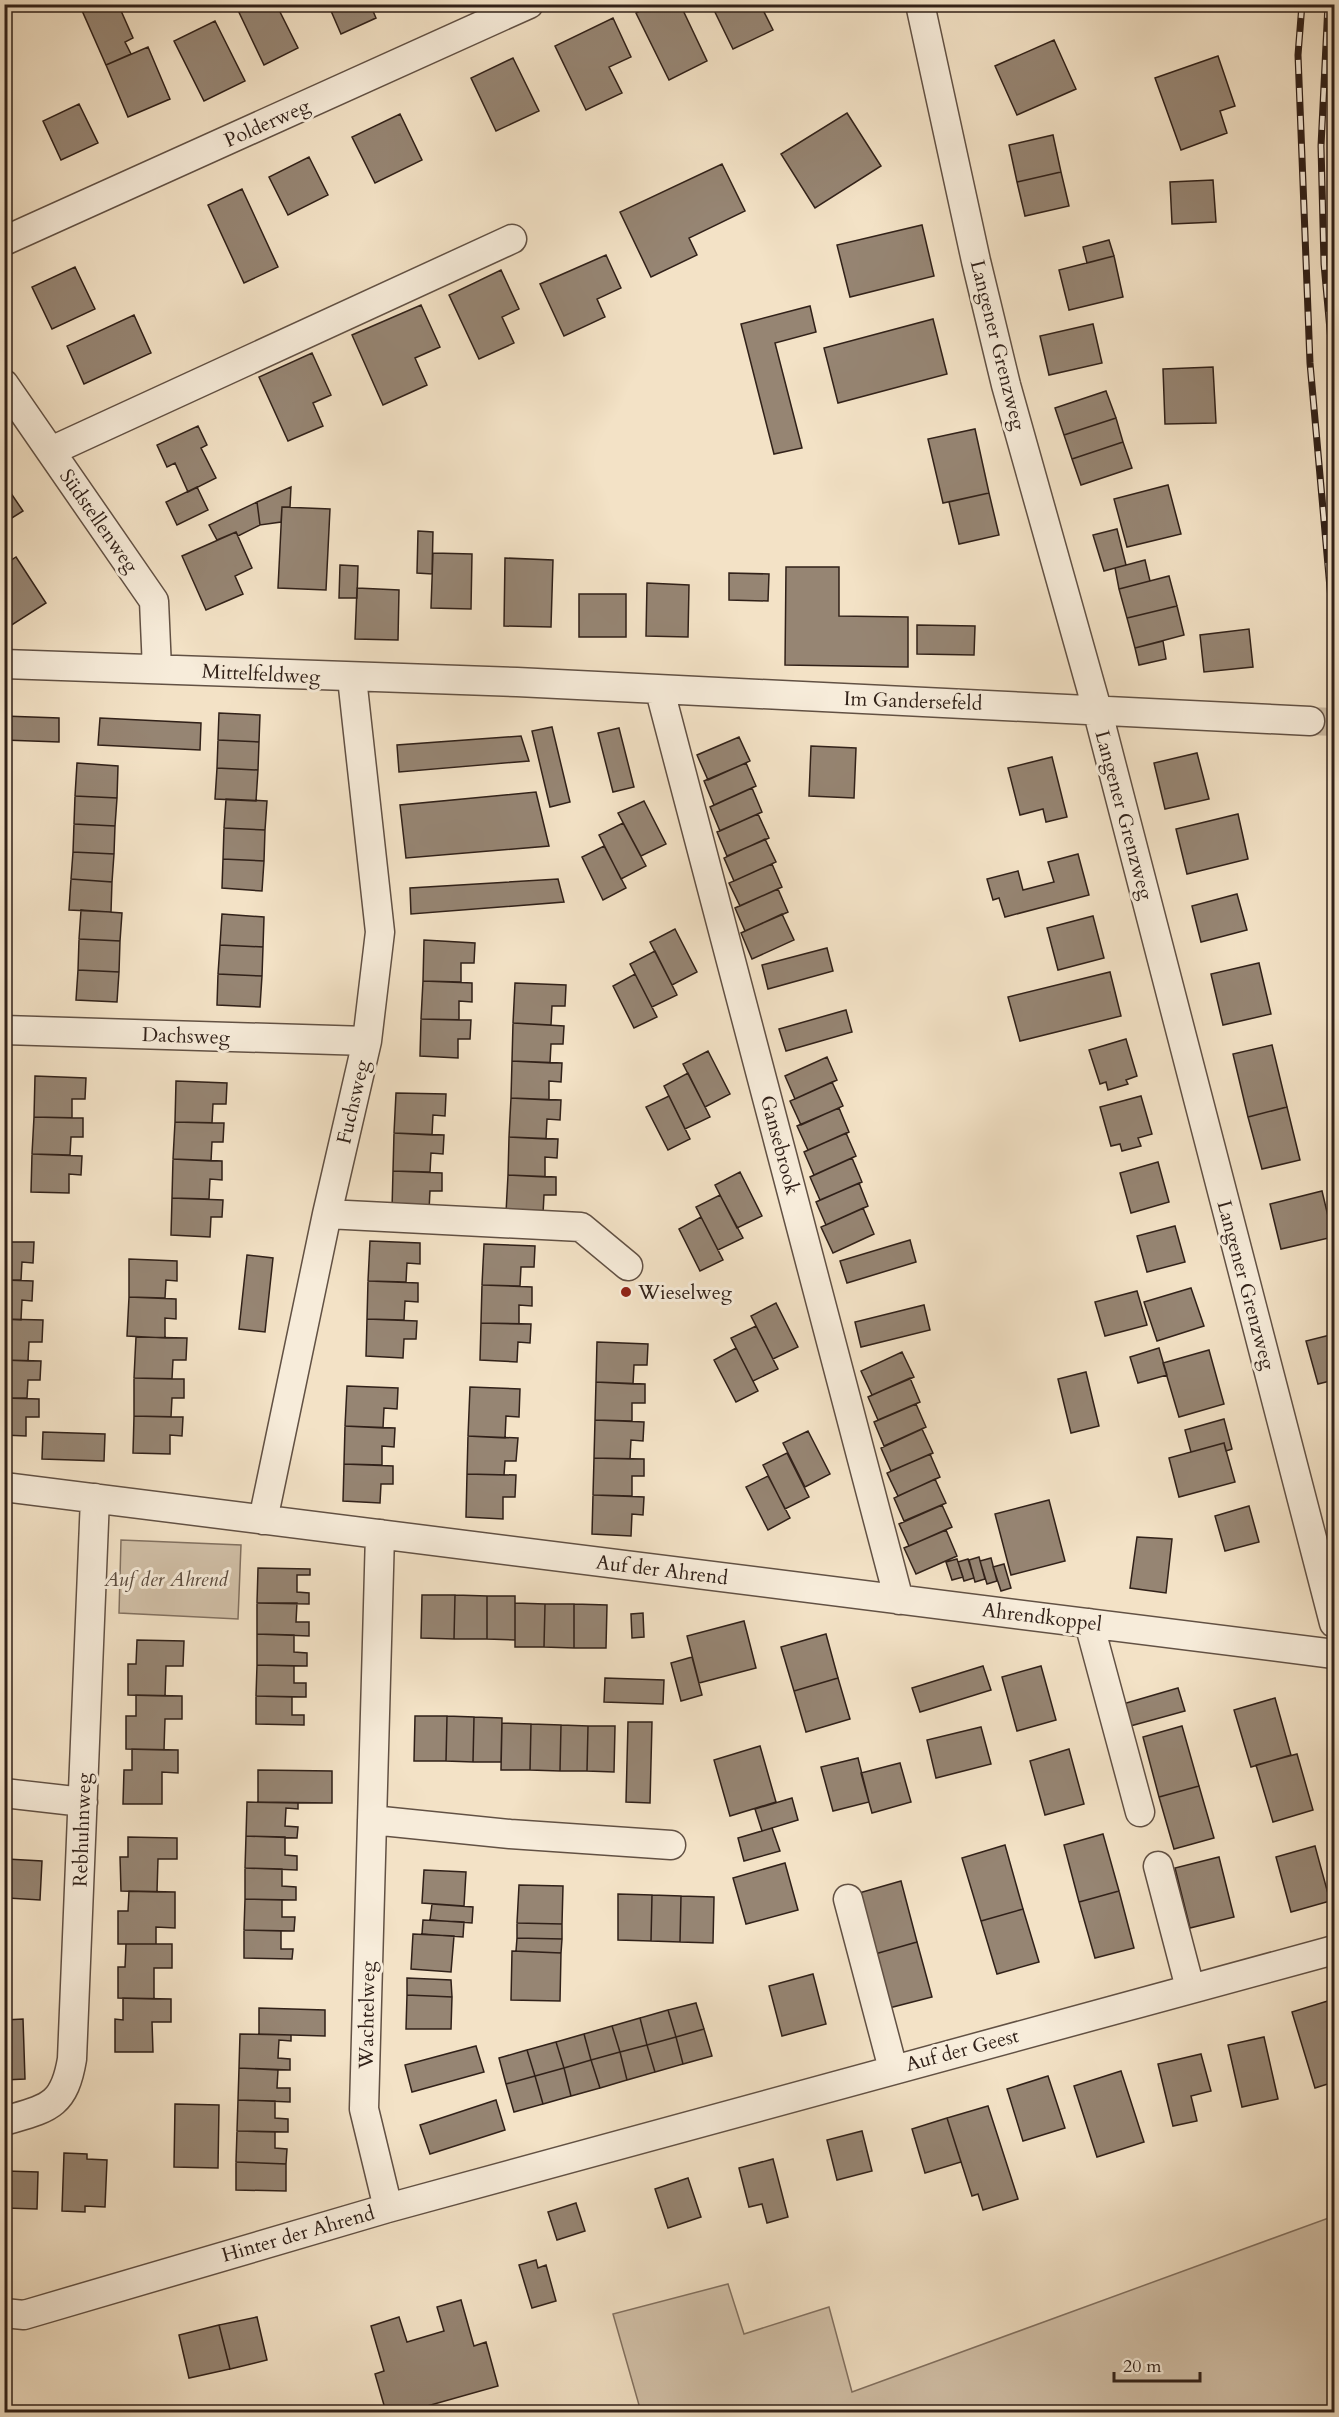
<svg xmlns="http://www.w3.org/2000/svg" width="1339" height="2417" font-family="Cardo,serif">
<rect width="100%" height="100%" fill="#f3e2c6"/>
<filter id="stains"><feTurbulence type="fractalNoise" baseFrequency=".00333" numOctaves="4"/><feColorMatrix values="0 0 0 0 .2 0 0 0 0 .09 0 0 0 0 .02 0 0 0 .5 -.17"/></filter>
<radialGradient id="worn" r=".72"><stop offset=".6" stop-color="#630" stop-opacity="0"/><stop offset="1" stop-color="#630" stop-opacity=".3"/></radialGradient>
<path fill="#d2c1a9" stroke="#827161" stroke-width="1.5" d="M121,1540L241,1545L238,1619L119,1613Z
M1334,2216V2412H641L613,2314L728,2284L744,2334L829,2307L852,2392Z"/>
<path fill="#968573" stroke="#312119" stroke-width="1.5" d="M84,4H118L133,38L125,42L131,54L106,65L80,6Z
M239,4H276L298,48L264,65L236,6Z
M328,4H370L376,18L341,34Z
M654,4H680L707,61L669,80L636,13Z
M711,4H760L773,30L733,49Z
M613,18L631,57L609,67L622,93L586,110L555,46Z
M215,21L245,81L204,101L174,41Z
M1054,40L1076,89L1017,115L995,66Z
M148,47L170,99L128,117L106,65Z
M1218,56L1235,106L1220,111L1227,133L1181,150L1155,78Z
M513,58L539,111L496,131L471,78Z
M79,104L98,143L61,160L43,121Z
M847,113L881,166L815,208L781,154Z
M400,114L422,160L375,183L352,137Z
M1053,135L1061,172L1017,182L1009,145Z
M309,157L328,195L288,215L269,177Z
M722,164L745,211L689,238L697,255L651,277L620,212Z
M1061,172L1069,206L1025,216L1017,182Z
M1213,180L1216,222L1172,224L1170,182Z
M242,189L278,267L244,283L208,205Z
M922,225L934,276L850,297L837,245Z
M1109,240L1114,256L1087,263L1083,247Z
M606,255L621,288L597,299L605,317L564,336L540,284Z
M1114,256L1123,297L1069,310L1059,270Z
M75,267L95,309L52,329L32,287Z
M501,270L519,309L502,317L514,343L479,359L449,295Z
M421,305L440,347L415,358L427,385L383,405L352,335Z
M810,306L816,332L775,343L802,448L774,454L741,324Z
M134,315L151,353L84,384L67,346Z
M933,319L947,374L838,403L824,348Z
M1093,324L1102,363L1049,375L1040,336Z
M312,353L331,395L313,403L323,426L288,441L259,377Z
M1213,367L1216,423L1165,424L1163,369Z
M1106,391L1116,418L1064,435L1055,408Z
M1116,418L1123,442L1072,459L1064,435Z
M198,426L207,445L201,448L216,478L188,492L175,463L167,467L157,445Z
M975,429L989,493L943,503L928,439Z
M1123,442L1132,468L1081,485L1072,459Z
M4,483L23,511L4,523Z
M1168,485L1181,534L1127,547L1114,499Z
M197,487L208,510L177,525L166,502Z
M291,487L290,507H282L281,522L260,525L257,502Z
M989,493L999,535L959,544L949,502Z
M257,502L260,525L238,536L236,532L217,540L209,525Z
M282,507L330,509L326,590L278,588Z
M1117,529L1126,565L1104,571L1093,535Z
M418,531L433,532L432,574L417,573Z
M236,532L252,568L235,576L243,594L206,610L182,556Z
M433,553L472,554L471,609L431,608Z
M16,557L46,603L4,630V565Z
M505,558L553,560L551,627L504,626Z
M1145,560L1150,581L1119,589L1115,568Z
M340,565L358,566L357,598H339Z
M786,567H839V616L908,617V667L785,665Z
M729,573L769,574L768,601L729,600Z
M1169,576L1177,606L1127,618L1119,589Z
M647,583L689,585L688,637L646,636Z
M357,588L399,590L398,640L355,639Z
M579,594H626V637H579Z
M1177,606L1184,635L1135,648L1127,618Z
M917,625L975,626L974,655L917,654Z
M1249,629L1253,667L1204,672L1200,635Z
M1163,641L1166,659L1139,665L1135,648Z
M219,713L260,715L259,742L218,740Z
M4,716L59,718V742L4,740Z
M100,718L201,723L200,750L98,745Z
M552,727L570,802L550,807L532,731Z
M619,728L634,787L613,792L598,733Z
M521,736L529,761L399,772L397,745Z
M739,737L750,761L708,780L697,755Z
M218,740L259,742L258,770L217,768Z
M811,746L856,748L854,798L809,796Z
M1197,753L1209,799L1165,809L1154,763Z
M1052,757L1067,817L1046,822L1043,809L1020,815L1008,768Z
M77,763L118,766L117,798L75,796Z
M746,763L756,786L714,805L704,781Z
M217,768L258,770L256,801L215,799Z
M752,788L762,812L720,831L710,807Z
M536,792L549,846L406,858L400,805Z
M75,796L117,798L115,826L74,824Z
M226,799L267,801L265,830L224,828Z
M644,801L666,844L641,856L618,813Z
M758,814L769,838L727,856L717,832Z
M1238,814L1248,859L1187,874L1176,829Z
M623,823L646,866L621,879L599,835Z
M74,824L115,826L114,854L73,852Z
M224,828L265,830L264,861L223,859Z
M765,839L776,862L734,881L724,858Z
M604,846L626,888L603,900L582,857Z
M73,852L114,854L112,882L71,879Z
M1078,854L1089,895L1005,917L999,898L993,900L987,879L1018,871L1023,890L1054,882L1048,862Z
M223,859L264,861L262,891L222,888Z
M772,864L782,887L740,906L729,883Z
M71,879L112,882L111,912L69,910Z
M558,879L564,902L411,914L410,888Z
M778,889L788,912L745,931L735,908Z
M1237,894L1247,930L1201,942L1192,906Z
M81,910L122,913L120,941L79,939Z
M222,914L264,917L263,947L220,945Z
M782,914L794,940L752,959L741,933Z
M1093,916L1104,958L1058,970L1047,928Z
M675,929L697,972L672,985L650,942Z
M79,939L120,941L119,972L78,970Z
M424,940L475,943L474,963H461V982L423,981Z
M220,945L263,947L262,976L218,974Z
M827,948L833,971L768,989L762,965Z
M655,951L677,995L652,1007L630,964Z
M1259,963L1271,1014L1223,1025L1211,974Z
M78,970L119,972L117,1002L76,1000Z
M1110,972L1121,1016L1020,1041L1008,997Z
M218,974L262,976L260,1007L217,1005Z
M635,974L657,1017L634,1028L613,986Z
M423,981L472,983V1002L459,1001V1020L421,1019Z
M515,983L566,985L565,1006H552L551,1025L513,1023Z
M846,1010L852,1032L786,1051L779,1029Z
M421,1019L471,1020L470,1039H458V1058L420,1056Z
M513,1023L564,1026L563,1044H551L550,1063L512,1061Z
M1126,1039L1137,1076L1126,1080L1128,1084L1108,1090L1106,1082L1100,1084L1089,1050Z
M1272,1045L1287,1107L1248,1117L1233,1054Z
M708,1051L730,1094L705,1107L683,1064Z
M827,1057L837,1080L795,1099L785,1076Z
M512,1061L562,1063L561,1082L549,1081V1100L511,1098Z
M688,1073L710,1117L685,1129L664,1086Z
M35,1076L86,1078L85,1099H72V1118L34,1117Z
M176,1081L227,1083L226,1104H213L212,1123L175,1122Z
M832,1082L843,1106L801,1125L790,1101Z
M396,1093L446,1094L445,1116L433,1115L432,1135L394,1133Z
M669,1096L690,1139L668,1150L646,1107Z
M1141,1096L1152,1134L1138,1138L1141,1146L1122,1151L1120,1144L1111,1146L1100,1107Z
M511,1098L561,1100L560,1120L547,1119L546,1139L509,1137Z
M1287,1107L1300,1160L1262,1169L1248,1117Z
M839,1108L849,1132L808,1150L797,1126Z
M34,1117L83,1118V1137H71L70,1155L32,1154Z
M175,1122L224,1123L223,1142H212L211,1161L173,1159Z
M394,1133L444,1135L443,1154L431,1153L430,1172L393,1171Z
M846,1133L856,1156L814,1175L804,1152Z
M509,1137L558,1139L557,1158L545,1157V1177L508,1175Z
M32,1154L82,1156L81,1175L69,1174V1193L31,1192Z
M852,1158L862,1182L820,1200L810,1177Z
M173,1159L222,1161V1180L210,1179L209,1199L172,1198Z
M1158,1162L1169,1202L1131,1213L1120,1173Z
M393,1171L442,1173V1191H430L429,1210L392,1209Z
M740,1172L762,1216L737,1228L715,1185Z
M508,1175L556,1177V1195H544L543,1214L506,1213Z
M859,1183L868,1206L826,1225L816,1202Z
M1322,1191L1333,1237L1281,1249L1270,1204Z
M720,1195L743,1238L718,1250L696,1207Z
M172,1198L223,1200L222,1217H211L210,1237L171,1235Z
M863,1208L874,1234L833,1253L821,1227Z
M701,1217L723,1260L700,1271L679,1229Z
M1175,1226L1185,1262L1147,1272L1137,1236Z
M910,1240L916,1262L847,1283L840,1261Z
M370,1241L420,1243V1264L407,1263L406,1282L368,1281Z
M4,1242H34L33,1263L22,1262L21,1280H4Z
M484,1244L535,1246L534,1267H521L520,1286L482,1285Z
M247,1255L273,1258L265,1332L239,1329Z
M129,1259L177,1261V1281L166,1280L165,1298L129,1297Z
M4,1280L33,1281L32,1301L22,1300L21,1320L4,1319Z
M368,1281L418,1283V1302L405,1301L404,1320L367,1319Z
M482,1285L532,1287V1306L519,1305V1324L481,1323Z
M1191,1288L1204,1326L1157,1341L1144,1302Z
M1137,1291L1147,1325L1105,1336L1095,1302Z
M129,1297L176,1299V1319L165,1318V1338L127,1336Z
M776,1303L798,1347L773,1359L751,1316Z
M924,1305L930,1330L861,1347L855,1322Z
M4,1319L43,1320L42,1342H29L28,1361L4,1360Z
M367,1319L417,1321L416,1339H404L403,1358L366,1356Z
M481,1323L531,1324L530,1343L518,1342L517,1362L480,1360Z
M756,1326L778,1369L753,1381L731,1338Z
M1334,1334V1380L1318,1384L1306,1341Z
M136,1337L187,1338L186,1360H173L172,1379L134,1378Z
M597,1342L648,1344L647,1365H634L633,1384L596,1382Z
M736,1348L758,1391L736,1402L714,1360Z
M1159,1348L1167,1375L1138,1383L1130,1357Z
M1209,1350L1224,1404L1179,1417L1163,1363Z
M902,1352L914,1377L872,1395L861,1371Z
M4,1360L41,1361L40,1380H28L27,1398H4Z
M1086,1372L1099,1426L1071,1433L1058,1379Z
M134,1378L184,1379V1398H172L171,1417L134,1416Z
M910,1378L920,1402L878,1420L868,1397Z
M596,1382L645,1384V1403H632V1421L595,1420Z
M347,1386L398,1388L397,1409L384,1408L383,1428L345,1426Z
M470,1387L520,1389L519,1417L506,1416L505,1438L468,1436Z
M4,1398L39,1399V1417H26V1436L4,1435Z
M916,1404L926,1427L884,1446L874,1422Z
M134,1416L183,1417L182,1436L170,1435V1454L133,1453Z
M1224,1419L1232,1449L1226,1451L1224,1443L1191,1452L1185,1430Z
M595,1420L644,1422L643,1441L631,1440L630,1459L594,1458Z
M345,1426L395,1428L394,1447L382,1446V1465L344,1464Z
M922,1429L933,1453L891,1471L881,1448Z
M808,1431L830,1474L805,1487L783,1443Z
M43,1432L105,1434L104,1461L42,1459Z
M468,1436L518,1438L516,1461H505L504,1475L467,1474Z
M1224,1443L1235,1482L1179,1497L1169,1458Z
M787,1453L809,1497L785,1509L763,1465Z
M930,1454L940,1477L898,1496L887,1473Z
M594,1458L644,1459V1476H632V1496L593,1495Z
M344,1464L393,1466V1484H381L380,1503L343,1501Z
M467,1474L516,1475L515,1497H503V1519L466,1517Z
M768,1476L790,1518L768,1530L746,1487Z
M935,1479L946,1503L904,1521L894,1498Z
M593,1495L644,1497L643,1515L632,1514L631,1536L592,1534Z
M1049,1500L1065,1561L1011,1575L995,1514Z
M942,1505L952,1527L909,1546L899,1524Z
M1249,1506L1259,1542L1225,1551L1215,1516Z
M946,1530L957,1556L916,1574L904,1548Z
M1137,1537L1172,1539L1166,1593L1130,1588Z
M979,1557L985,1579L975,1582L969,1560Z
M991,1558L997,1581L987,1584L980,1561Z
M957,1559L963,1577L952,1580L946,1562Z
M968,1559L974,1578L964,1581L958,1562Z
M1004,1564L1011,1588L1001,1591L993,1567Z
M258,1568L310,1569V1575H297V1592L309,1593V1604L257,1603Z
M422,1595H455L454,1639L421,1638Z
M455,1595L487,1596V1639H454Z
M487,1596H515V1640L487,1639Z
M257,1603H297L296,1622H309V1636L257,1634Z
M515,1603L545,1604L544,1647H515Z
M545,1604H574V1648L544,1647Z
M574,1604L607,1605L606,1648H574Z
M643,1613L644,1637L632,1638L631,1614Z
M744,1621L756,1668L699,1683L687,1636Z
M257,1634L294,1635V1652L307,1653V1666L257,1665Z
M826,1634L838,1678L794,1691L781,1647Z
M137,1640L184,1641L183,1666H166L165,1696L128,1695V1664H136Z
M692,1657L702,1695L681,1701L671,1663Z
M257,1665L294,1666V1683H306V1697L256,1696Z
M983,1666L991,1690L920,1712L912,1688Z
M1041,1666L1056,1720L1017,1731L1002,1677Z
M605,1678L664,1680L663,1704L604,1702Z
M838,1678L850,1719L806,1732L794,1691Z
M1178,1688L1185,1711L1123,1728L1116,1706Z
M136,1695L182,1696V1719H165L164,1750L126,1749V1716H136Z
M256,1696L292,1697V1715H304V1725L256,1724Z
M1275,1698L1291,1755L1251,1767L1234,1710Z
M415,1716H447L446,1761H414Z
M447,1716L474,1717L473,1762L446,1761Z
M474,1717L502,1718L501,1762H473Z
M628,1722H652L650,1803L626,1802Z
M502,1723L531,1724L530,1770H501Z
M531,1724L561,1725L560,1771L530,1770Z
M561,1725L588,1726L587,1771H560Z
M588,1726H615L614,1772L587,1771Z
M1182,1726L1199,1786L1159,1797L1143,1737Z
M981,1727L991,1764L936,1778L927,1740Z
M760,1746L776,1802L730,1816L714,1760Z
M132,1749L178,1750V1773L162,1772V1804H123L124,1770H132Z
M1069,1749L1084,1804L1045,1815L1030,1761Z
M1297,1754L1313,1810L1273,1822L1256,1765Z
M858,1758L869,1802L833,1811L821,1767Z
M900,1763L911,1802L872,1813L861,1773Z
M258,1770L332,1771V1803L258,1802Z
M1199,1786L1214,1838L1174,1849L1159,1797Z
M792,1798L798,1820L762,1831L755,1809Z
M247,1802L298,1803V1809L286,1808L285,1826L298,1827L297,1838L246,1836Z
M772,1828L780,1851L744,1861L738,1838Z
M1103,1834L1119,1891L1079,1902L1064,1845Z
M246,1836L285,1837V1855L297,1856V1870L245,1868Z
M128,1837L177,1838V1859H158L157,1892L121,1891L120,1857H128Z
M1005,1845L1023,1909L981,1921L962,1858Z
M1315,1846L1330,1901L1291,1912L1276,1857Z
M1219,1857L1234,1917L1190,1928L1175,1868Z
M7,1859L42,1861L40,1900L8,1898L7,1917L4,1916Z
M785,1863L798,1910L746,1924L733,1878Z
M245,1868L282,1869V1886L296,1887V1900L245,1899Z
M424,1870L466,1872L464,1906L422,1903Z
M901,1881L917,1942L875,1954L859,1893Z
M519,1885L563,1886L562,1924L517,1923Z
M129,1891L175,1892V1928L156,1927V1944H118V1911H128Z
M1119,1891L1134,1948L1095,1958L1079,1902Z
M618,1894L652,1895L651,1941L618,1940Z
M652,1895L681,1896L680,1942L651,1941Z
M681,1896L714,1897L713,1943L680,1942Z
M245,1899L282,1900V1917H295L294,1931L244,1930Z
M432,1904L473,1907L472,1923L430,1920Z
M1023,1909L1039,1962L997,1974L981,1921Z
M423,1920L464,1922L463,1937L422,1934Z
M517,1923L562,1924V1939L517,1938Z
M244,1930L281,1931V1949H293L292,1959L244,1958Z
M413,1934L454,1936L451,1972L411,1969Z
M517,1938L562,1939L561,1953L516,1951Z
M917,1942L932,1997L889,2008L875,1954Z
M126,1944H172V1968H154V1999L118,1998V1967H125Z
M512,1951L561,1953L560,2001L511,2000Z
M813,1974L826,2024L782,2036L769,1986Z
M407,1978L451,1980L452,1997L407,1995Z
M407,1995L452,1997L451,2029H406Z
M123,1998L171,1999V2022H152L153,2052H115V2019L123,2020Z
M1334,1999V2037L1332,2038L1334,2047V2082L1315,2088L1292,2012Z
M696,2003L704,2029L676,2037L668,2010Z
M259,2008L325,2010V2036L259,2034Z
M668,2010L676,2037L647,2045L640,2018Z
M640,2018L647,2045L620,2052L612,2026Z
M23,2019L25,2079L4,2080V2020Z
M612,2026L620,2052L591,2060L584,2034Z
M704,2029L712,2056L683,2064L676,2037Z
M240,2034L291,2035V2041L279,2040L278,2058L290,2059V2070L239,2068Z
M584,2034L591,2060L564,2068L556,2042Z
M676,2037L683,2064L655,2072L647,2045Z
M1264,2037L1278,2099L1242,2107L1228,2045Z
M556,2042L564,2068L535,2076L527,2050Z
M647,2045L655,2072L627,2080L620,2052Z
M476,2046L484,2072L412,2092L405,2065Z
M527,2050L535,2076L506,2084L499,2058Z
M620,2052L627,2080L600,2088L591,2060Z
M1201,2054L1211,2091L1191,2096L1197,2121L1173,2126L1158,2064Z
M591,2060L600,2088L571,2096L564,2068Z
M239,2068L278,2070L277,2088H290V2102L238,2100Z
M564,2068L571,2096L543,2104L535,2076Z
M1121,2071L1144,2142L1097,2157L1074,2086Z
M535,2076L543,2104L514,2112L506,2084Z
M1048,2076L1065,2128L1023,2141L1007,2089Z
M238,2100L275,2101V2118L288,2119V2132L237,2131Z
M496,2100L505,2130L430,2154L420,2125Z
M175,2104L219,2105L218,2168L174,2167Z
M988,2106L1018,2199L983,2210L978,2194L972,2196L947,2118Z
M947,2118L961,2162L925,2173L912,2129Z
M237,2131L275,2132V2148L287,2149L286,2164L236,2162Z
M862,2131L872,2171L837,2180L827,2140Z
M64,2153L87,2154V2159L107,2160L105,2207L85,2206V2212L62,2211Z
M773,2159L788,2217L767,2223L762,2204L749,2207L739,2168Z
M236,2162L286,2164V2191L236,2190Z
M6,2171L38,2172L37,2209L6,2208V2226Z
M688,2178L701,2217L668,2228L655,2189Z
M576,2203L585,2231L557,2240L548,2212Z
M536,2260L538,2268L546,2265L556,2301L532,2308L519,2265Z
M461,2300L474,2346L486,2342L498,2386L406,2412H386L375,2374L384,2371L371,2326L399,2317L407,2342L444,2331L437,2307Z
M257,2317L267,2360L230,2369L219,2325Z
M219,2325L230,2369L189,2378L179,2335Z"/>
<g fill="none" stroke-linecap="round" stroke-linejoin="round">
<path stroke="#ccbba3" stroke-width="28" stroke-dasharray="28 14" stroke-linecap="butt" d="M1310,721L1334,722"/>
<defs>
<path id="minor" d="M920,4L976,261L1006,385L1097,709L1334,1623
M4,241L529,4
M4,384L154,601L157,669
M51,451L512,239
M4,664L517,682L1310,721
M660,691L899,1600
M4,1030L367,1041
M327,1214L581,1227L628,1266
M4,1487L1334,1654
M263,1520L327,1214L367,1041L380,932L352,678
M380,1534L364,2109L388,2208
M1089,1623L1140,1812
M4,1793L83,1802
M372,1820L510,1834L671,1845
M1158,1866L1190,1988
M848,1899L893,2069
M4,2121C48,2108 64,2107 72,2059L95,1498
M4,2313L24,2315L388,2208L1334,1950"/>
</defs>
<use href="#minor" stroke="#625144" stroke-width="31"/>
<use href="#minor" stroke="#f7ecda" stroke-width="28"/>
<defs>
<path id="rail" d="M1302,4L1298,55L1310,363L1334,633
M1328,4L1321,146L1324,264L1334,374"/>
</defs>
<use href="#rail" stroke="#312119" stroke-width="7"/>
<use href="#rail" stroke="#f7ecda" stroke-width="4.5" stroke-dasharray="14" stroke-linecap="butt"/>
</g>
<circle fill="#8f2418" stroke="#f7ecda" stroke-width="2" cx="626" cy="1292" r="6"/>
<g text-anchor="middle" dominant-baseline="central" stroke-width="6" stroke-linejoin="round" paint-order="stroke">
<g font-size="20" fill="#312119" stroke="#f7ecda">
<text transform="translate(267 123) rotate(-24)">Polderweg</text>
<text transform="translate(998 345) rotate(76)">Langener Grenzweg</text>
<text transform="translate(99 521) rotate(55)">Südstellenweg</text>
<text transform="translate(261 674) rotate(3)">Mittelfeldweg</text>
<text transform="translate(913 701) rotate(2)">Im Gandersefeld</text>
<text transform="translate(1124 815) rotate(75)">Langener Grenzweg</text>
<text transform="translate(186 1036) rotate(2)">Dachsweg</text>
<text transform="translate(353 1102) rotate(-77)">Fuchsweg</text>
<text transform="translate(780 1145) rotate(75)">Gansebrook</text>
<text transform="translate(1246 1285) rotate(75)">Langener Grenzweg</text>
<text transform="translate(662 1570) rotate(7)">Auf der Ahrend</text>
<text transform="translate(1042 1617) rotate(7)">Ahrendkoppel</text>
<text transform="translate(82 1830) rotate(-88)">Rebhuhnweg</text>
<text transform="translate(367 2015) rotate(-89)">Wachtelweg</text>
<text transform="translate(962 2050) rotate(-15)">Auf der Geest</text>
<text transform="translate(298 2234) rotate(-16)">Hinter der Ahrend</text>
</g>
<g font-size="20" fill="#312119" stroke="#f7ecda" text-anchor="start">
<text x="638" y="1292">Wieselweg</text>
</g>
<g font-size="20" font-style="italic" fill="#59493d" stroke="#f7ecda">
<text x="166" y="1579">Auf der Ahrend</text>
</g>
</g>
<rect width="1339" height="2417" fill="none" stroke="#f3e2c6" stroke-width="24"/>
<rect x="6" y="6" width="1327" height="2405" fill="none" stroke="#312119" stroke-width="3"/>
<rect x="12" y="12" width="1315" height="2393" fill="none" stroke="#312119" stroke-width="1.5"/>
<path d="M1114 2372v9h86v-9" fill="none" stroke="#312119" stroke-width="3"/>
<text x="1123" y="2372" font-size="18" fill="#312119" stroke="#f7ecda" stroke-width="4.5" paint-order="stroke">20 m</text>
<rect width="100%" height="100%" filter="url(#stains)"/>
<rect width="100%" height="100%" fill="url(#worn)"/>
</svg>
